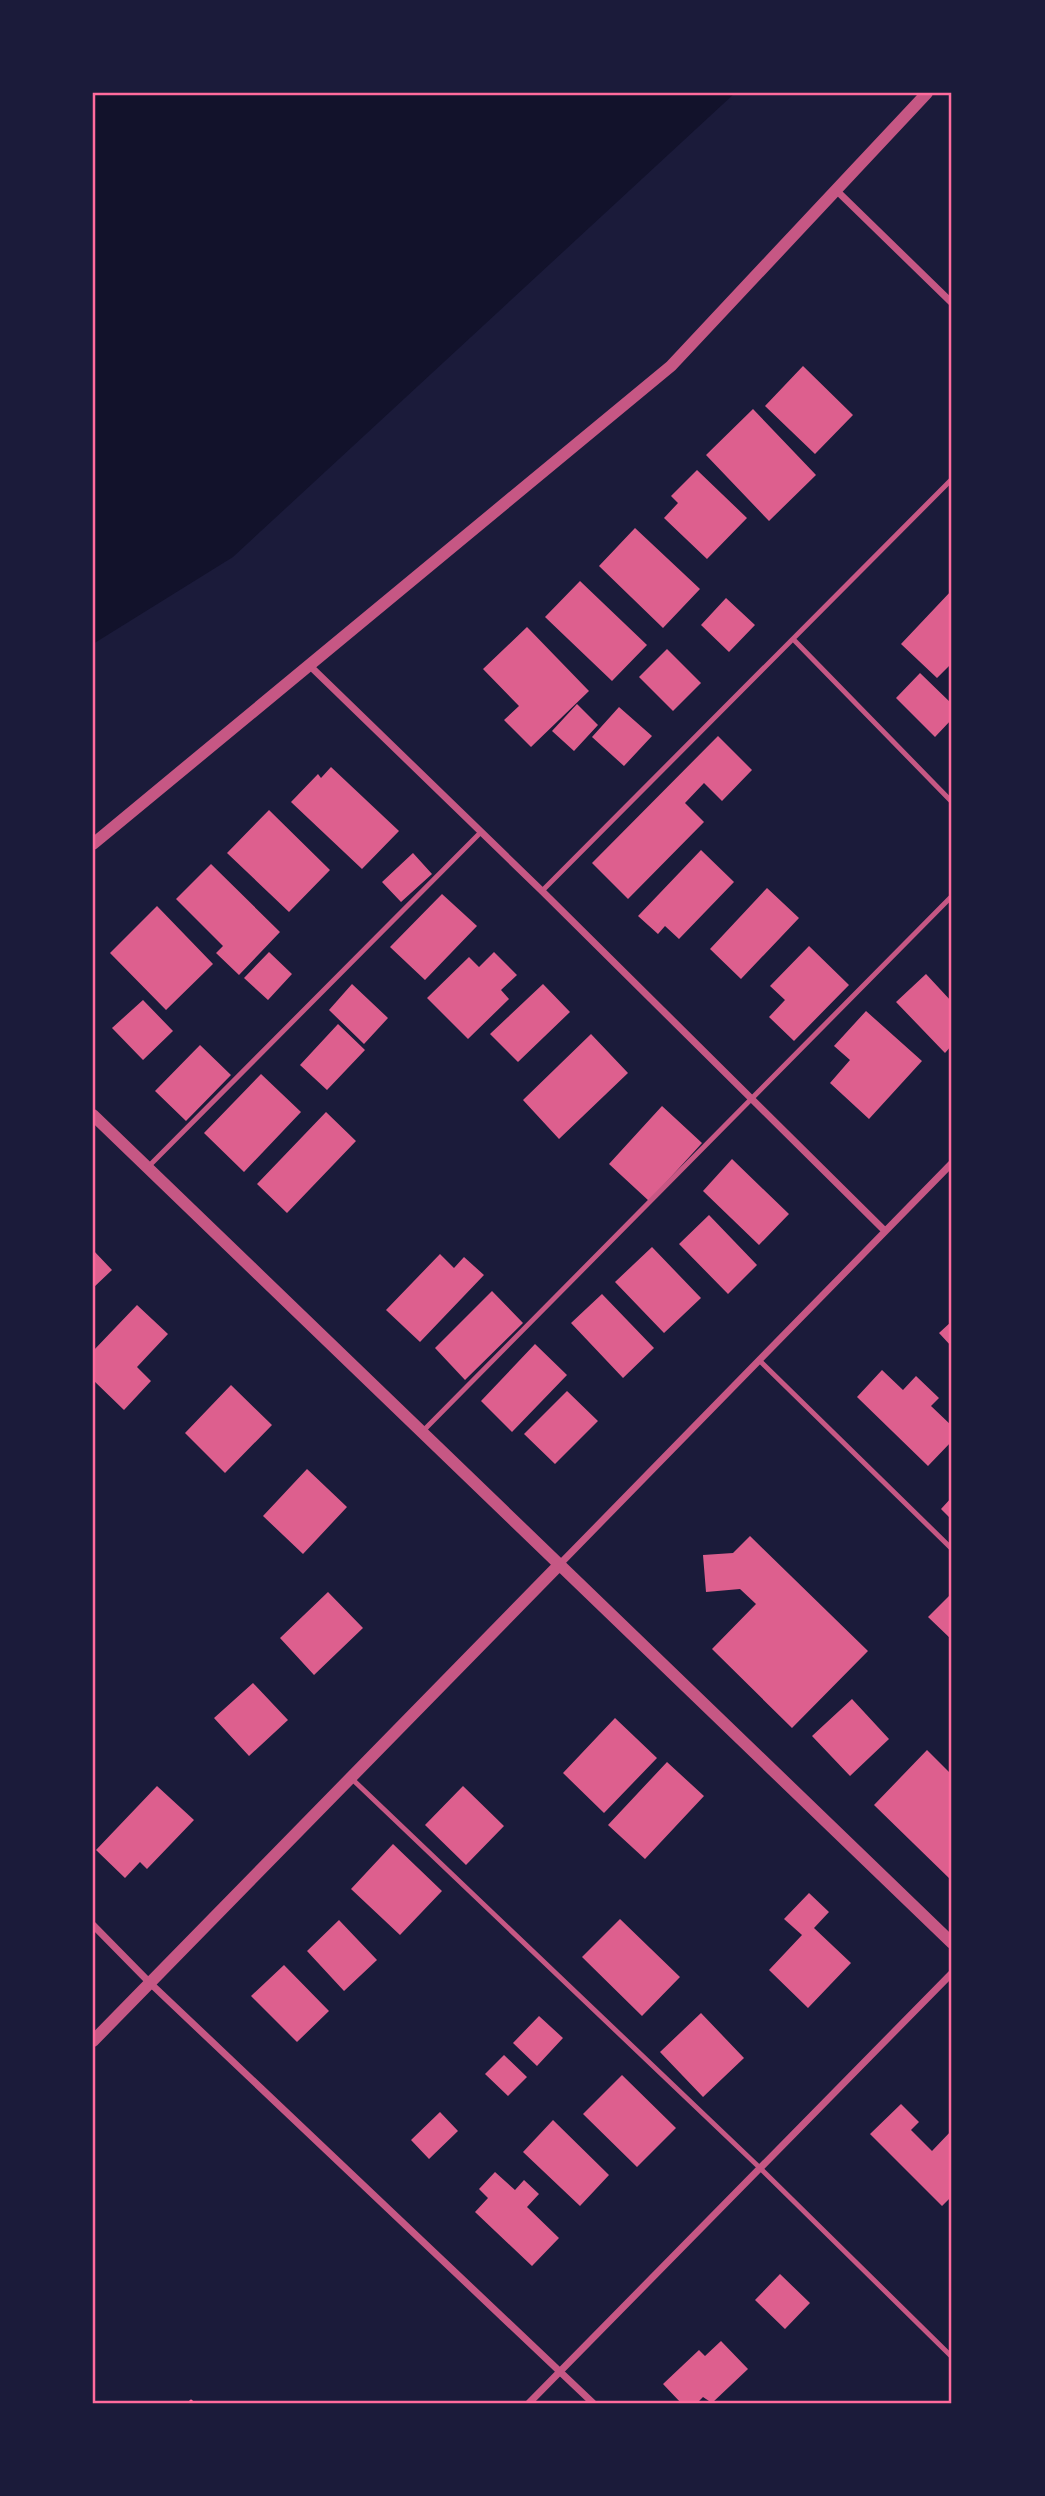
<svg xmlns="http://www.w3.org/2000/svg" width="1045" height="2496" font-family="Inter,sans-serif">
<rect width="100%" height="100%" fill="#1b1b3a"/>
<path fill="#12122b" d="M93,93H735L233,557L93,644Z"/>
<path fill="#dd5f8e" d="M803,366L853,415L815,454L765,406Z
M753,409L816,475L769,521L706,455Z
M697,470L747,518L707,559L664,518L678,503L671,496Z
M635,528L700,589L663,628L599,566Z
M580,581L647,645L612,681L545,617Z
M952,590V663L937,678L901,644Z
M726,598L755,625L729,652L701,625Z
M527,627L589,691L531,747L504,720L519,706L483,669Z
M667,649L701,683L673,711L639,677Z
M920,673L952,704V719L935,737L896,698Z
M577,704L598,725L574,751L552,731Z
M619,707L652,736L624,766L592,737Z
M718,736L752,770L722,801L704,783L685,803L704,822L628,899L592,863Z
M331,767L399,831L362,869L291,802L318,774L321,778Z
M269,810L330,870L289,912L227,853Z
M701,850L734,882L679,939L665,926L658,934L638,916Z
M413,853L432,874L401,902L382,882Z
M211,864L280,932L239,975L216,953L223,946L176,899Z
M767,888L799,918L741,979L710,949Z
M442,894L477,926L425,980L390,947Z
M157,906L213,964L166,1010L110,953Z
M809,946L849,985L794,1041L769,1017L785,1000L770,986Z
M269,952L292,974L268,1000L244,978Z
M494,952L517,975L501,990L509,999L468,1039L427,998L469,957L479,967Z
M926,974L952,1002V1045L945,1053L896,1002Z
M352,984L388,1018L364,1044L329,1010Z
M543,984L570,1012L518,1062L490,1034Z
M143,1000L173,1031L143,1060L112,1028Z
M866,1011L922,1061L869,1119L830,1083L850,1060L834,1046Z
M338,1024L365,1050L327,1090L300,1065Z
M591,1034L628,1073L559,1139L523,1100Z
M200,1045L231,1075L186,1121L155,1091Z
M261,1074L301,1112L244,1172L204,1133Z
M662,1106L702,1143L649,1201L609,1164Z
M326,1112L356,1141L287,1213L257,1184Z
M732,1159L789,1214L759,1245L703,1191Z
M709,1215L757,1265L728,1294L679,1244Z
M652,1247L701,1298L664,1333L615,1282Z
M93,1250L112,1270L93,1288Z
M440,1254L454,1268L464,1257L484,1275L420,1342L386,1310Z
M492,1291L523,1323L465,1380L435,1348Z
M602,1294L654,1348L623,1378L571,1323Z
M137,1305L168,1334L137,1367L151,1381L124,1410L93,1380V1351Z
M952,1321V1347L939,1333Z
M535,1344L567,1375L512,1432L481,1401Z
M882,1370L903,1390L916,1376L939,1398L931,1406L952,1426V1441L928,1466L857,1397Z
M231,1385L272,1425L225,1473L185,1433Z
M567,1391L598,1421L555,1464L524,1434Z
M307,1469L347,1507L303,1554L263,1516Z
M952,1497V1520L941,1509Z
M750,1536L868,1651L792,1728L712,1649L756,1604L740,1589L706,1592L703,1555L733,1553Z
M328,1592L363,1628L314,1675L280,1638Z
M952,1593V1640L928,1617Z
M253,1683L288,1720L249,1756L214,1718Z
M852,1699L889,1739L850,1776L812,1736Z
M615,1718L657,1758L604,1813L563,1773Z
M927,1750L952,1775V1881L874,1805Z
M667,1762L704,1796L645,1859L608,1825Z
M157,1786L194,1820L147,1869L140,1862L125,1878L96,1850Z
M463,1786L504,1826L466,1865L425,1825Z
M393,1844L442,1891L400,1935L351,1889Z
M809,1893L829,1912L814,1928L851,1963L808,2008L769,1970L802,1935L784,1919Z
M620,1919L680,1977L642,2016L582,1957Z
M339,1920L377,1960L344,1991L307,1951Z
M284,1965L329,2011L297,2042L251,1996Z
M701,2013L744,2058L703,2097L660,2052Z
M539,2016L563,2038L537,2066L513,2043Z
M504,2055L527,2077L508,2096L485,2074Z
M622,2075L676,2128L637,2167L583,2114Z
M901,2104L919,2122L911,2130L932,2151L952,2130V2196L942,2206L870,2134Z
M440,2112L458,2131L429,2159L411,2140Z
M553,2120L609,2175L580,2206L523,2152Z
M495,2172L515,2190L524,2180L539,2194L527,2207L559,2238L532,2266L475,2212L488,2198L479,2189Z
M780,2274L810,2303L785,2329L755,2300Z
M721,2341L748,2369L712,2403L703,2397L697,2403H681L663,2384L699,2350L705,2356Z"/>
<g fill="none" stroke-linecap="round" stroke-linejoin="round">
<path stroke="#ff6b9d" stroke-width="4.5" d="M191,2402L192,2403"/>
<path stroke="#c65784" stroke-width="5" d="M794,640L952,802
M542,891L952,479
M148,1167L481,832
M759,1360L952,1549
M423,1431L952,896
M351,1778L760,2168L952,2357"/>
<path stroke="#c65784" stroke-width="7" d="M836,190L952,303
M309,665L542,891L885,1231
M559,1565L952,1163
M93,1925L150,1983L593,2403
M529,2403L952,1973"/>
<path stroke="#c65784" stroke-width="12" d="M93,844L671,366L927,93
M93,1115L952,1943
M93,2041L559,1565"/>
</g>
<rect width="1045" height="2496" fill="none" stroke="#1b1b3a" stroke-width="189"/>
<rect x="94" y="94" width="856" height="2308" fill="none" stroke="#ff6b9d" stroke-width="2.5"/>
</svg>
